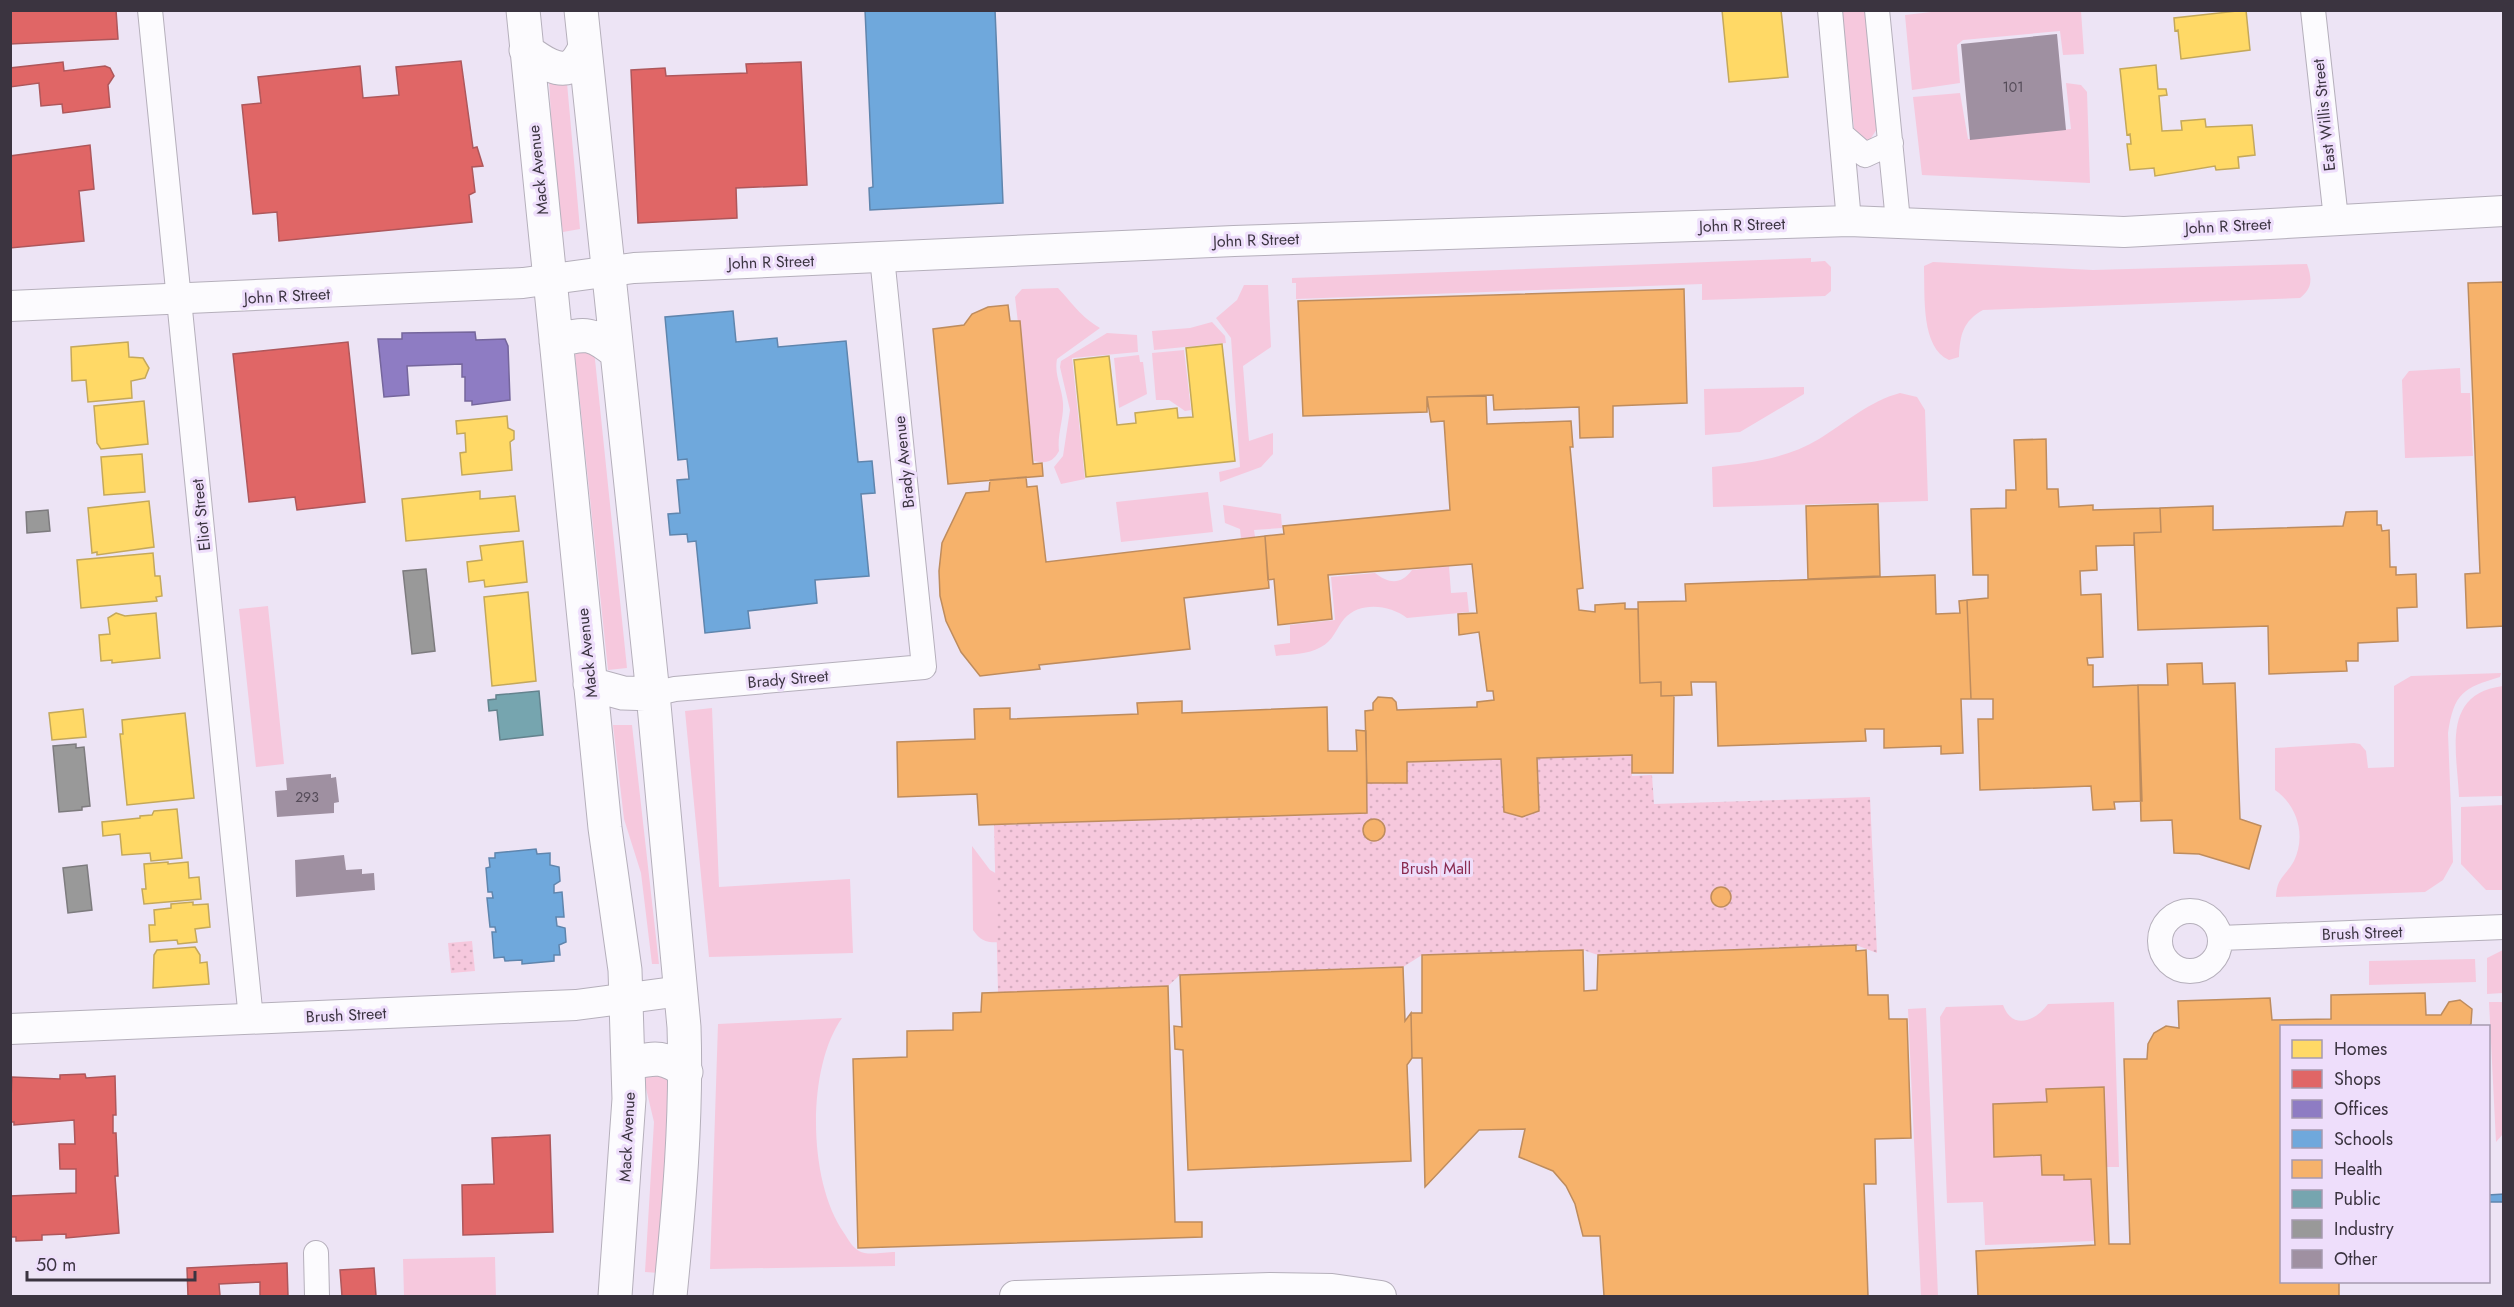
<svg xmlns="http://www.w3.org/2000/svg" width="2514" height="1307" font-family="Jost,sans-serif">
<defs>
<pattern id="park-dots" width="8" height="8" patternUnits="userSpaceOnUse" patternTransform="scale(1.5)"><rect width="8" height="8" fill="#f6c8dd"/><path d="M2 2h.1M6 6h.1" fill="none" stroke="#d4acbf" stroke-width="1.8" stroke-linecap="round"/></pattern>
</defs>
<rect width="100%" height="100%" fill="#ede4f5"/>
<path fill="#f6c8dd" d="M1949,10L2081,11L2084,54L2063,55L2060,31L1963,40L1957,45L1960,83L1912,90L1905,15Z
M1842,11H1865L1877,129L1869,141L1855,133L1854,128Z
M549,80L567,83L580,229L563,232L554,170Z
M2066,83L2081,85L2087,92L2090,183L1922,175L1913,97L1960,93L1968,139L2071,129Z
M1811,258V262L1825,261L1831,267V291L1825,296L1702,300V284L1296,299V283H1292V278Z
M1933,262L2093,270L2307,264C2312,278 2313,288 2300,298L1983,310C1963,321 1960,335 1959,357L1949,360C1921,348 1925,296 1924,271V266Z
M1244,285H1268L1271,347L1243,366L1249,441L1273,433V454L1261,467L1220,482L1219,472L1240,467L1231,338L1216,318L1237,300Z
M1058,288C1073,304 1080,316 1100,328L1057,359C1054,375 1062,387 1063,403C1064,419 1057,434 1059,451C1053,462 1046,464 1034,461L1015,297L1022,289Z
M1212,322L1225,336L1226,343L1154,350L1152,331L1190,328Z
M1107,333L1137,335L1138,352L1072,358L1085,479L1061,484L1054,467L1063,456L1070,410L1060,367L1061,361Z
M579,348L594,350L627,668L608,670L575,355Z
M1184,350L1191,410L1185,411L1169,400H1156L1152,353Z
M1139,355L1140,362H1143L1147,394L1119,408L1114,358Z
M2460,368L2461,393H2470L2473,456L2405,458L2402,380L2409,371Z
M1804,387V394L1740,432L1705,435L1704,389Z
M1900,393L1917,397L1925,410L1928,501L1713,507L1712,467C1749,463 1786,459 1819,439C1845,423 1870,401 1900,393Z
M1208,492L1213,532L1121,542L1116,502Z
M1223,505L1281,514L1282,528L1254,530L1255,537L1241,538L1240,529L1225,523Z
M1449,566L1451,593L1467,592L1469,612L1407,618C1390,605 1360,601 1344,619C1336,629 1333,641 1321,647C1308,655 1290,654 1276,656L1274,645L1290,643V625L1335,620L1331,577L1375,573C1389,584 1401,585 1412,570Z
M268,606L284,764L256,767L239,609Z
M2501,673L2500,677C2463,688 2454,693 2448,733L2453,862L2443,880L2425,892L2276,897C2277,877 2285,877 2294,861C2306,836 2298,806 2275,790V748L2354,743L2360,744L2366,751L2368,768L2394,767V686L2411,676Z
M2503,686V796L2459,797C2457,751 2441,694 2503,686Z
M712,708L719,887L850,879L853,953L709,957L685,711Z
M613,725H632L659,964H652L641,873L624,819Z
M2503,805V890H2486L2461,864V807Z
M972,846L990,870L1004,878L1002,942C988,943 981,942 973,930Z
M2503,950V993L2487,994V958Z
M2475,959L2476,982L2369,985V961Z
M2114,1002L2119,1167H2107L2104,1087L2047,1089V1102L1993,1104L1995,1157L2041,1155L2042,1175H2064V1180L2091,1179L2094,1241L1985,1245L1983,1202L1947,1203L1940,1017L1946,1007L2003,1005C2012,1030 2035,1022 2048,1004Z
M2489,1002H2503L2504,1005L2503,1134L2496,1142Z
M1926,1008L1938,1296H1921L1908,1009Z
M842,1018C806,1069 808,1182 844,1233C848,1239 852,1247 859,1251C867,1256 885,1252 895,1252V1266L710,1269L718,1024Z
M670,1073L659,1273L645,1272L654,1122L644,1080L646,1074Z
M495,1257L496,1296H404L403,1259Z"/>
<path fill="url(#park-dots)" d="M1632,755V776L1652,775L1654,804L1870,797L1877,953L1856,945L1598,955L1583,950L1422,955L1403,967L1180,975L1168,986L998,993L994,825L1367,813V783H1407V762L1501,759L1504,812L1522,816L1539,811L1537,758Z
M472,941L475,971L451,973L448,943Z"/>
<path fill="#ffd966" stroke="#c4a85b" stroke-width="1.5" d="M1722,10H1781L1788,77L1729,82Z
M2246,10L2250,50L2181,59L2178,30L2175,31L2174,18Z
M2156,65L2158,89H2166L2167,95L2159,96L2162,131L2182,130L2181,121L2205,119L2206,127L2252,125L2255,155L2238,157L2239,168L2216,170L2215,166L2155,176L2154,168L2130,170L2127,144H2131L2130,134L2127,135L2120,69Z
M128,342L129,357L143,358L149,368L145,378L131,381L132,398L88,402L86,380L72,381L71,347Z
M1222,344L1235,461L1086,477L1074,360L1109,356L1117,425L1136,423L1135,413L1177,408L1178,418L1193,417L1186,348Z
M144,401L148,444L101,449L97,443L94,406Z
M507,416L508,428L514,431V439L510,442L512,470L462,475L460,453L466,452L465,433L457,434L456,421Z
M142,454L145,492L104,495L101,457Z
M480,491V499L515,496L519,531L406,541L402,499Z
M149,501L154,547L97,555V552L92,553L88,508Z
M523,541L527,582L485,587L484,580L469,582L467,562L482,560L480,546Z
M153,553L155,576H160L162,596L156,597L157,601L81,608L77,560Z
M528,592L536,681L492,686L484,597Z
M116,613L125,616L156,613L160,658L112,663V660L101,661L99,635L110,634L108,618Z
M83,709L86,737L52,740L49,713Z
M185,713L194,798L127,805L120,734H123L122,720Z
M177,809L182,858L151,861L150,853L122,855L120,834L103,836L102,822L140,818V816L152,815L154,811Z
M168,862V864L188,862L189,878L199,877L201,899L144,904L142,889H146L144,864Z
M193,902V905L208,904L210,927L195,929L197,942L178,944L177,940L150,942L149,925H155L154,910L171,908V904Z
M195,947L200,955V963L207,962L209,984L153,988L154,955L157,950Z"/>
<path fill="#e06666" stroke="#ae575b" stroke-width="1.5" d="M10,10H116L118,39L10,44Z
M461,61L473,148L477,147L483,166L472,167L475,192L469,195L472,222L279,241L277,212L253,214L242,105L261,103L258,77L360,66L363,98L399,95L396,67Z
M63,62L64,71L105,66L110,68L114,76L108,85L110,107L63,113L62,104L41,106L39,83L10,87V68Z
M801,62L807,185L736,188L737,218L638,223L631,70L665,68L666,76L747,73L746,64Z
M90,145L94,189L79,191L84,241L10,248V156Z
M348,342L365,502L297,510L295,497L249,502L233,354Z
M85,1074L86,1078L115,1076L116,1115H113V1133H116L118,1176H115L119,1233L66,1238V1234L42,1235V1240L16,1241V1237H10V1196L76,1193V1169H60L59,1144H75L74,1120L14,1125V1122H10L12,1077L60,1079V1075Z
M550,1135L553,1232L463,1235L462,1185L494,1184L492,1138Z
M287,1263L288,1296H260V1282L219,1284L220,1296H188L187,1268Z
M374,1268L376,1296H342L340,1270Z"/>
<path fill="#8e7cc3" stroke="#75669c" stroke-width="1.5" d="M475,332L476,340L505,339L508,346L510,400L472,405V401H465V377H462V364L407,366L409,395L384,397L378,339H402V333Z"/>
<path fill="#6fa8dc" stroke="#5f85ad" stroke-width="1.5" d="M865,10H995L1003,203L870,210L869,188L873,187Z
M733,311L736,342L777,338L778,347L846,341L858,462L872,461L875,493L861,494L869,576L815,580L817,603L748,611L750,628L705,633L696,541L688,542L687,534L670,535L668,514L680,513L677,480L689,479L687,459L678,460L665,317Z
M536,849L537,854L550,853V865L559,867L560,881L554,885V893L562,892L564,917H556L557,926L565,928L566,942L559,945L560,955H554V961L522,964V960L505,961L504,957L494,958L492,932H496L495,927H490L487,898H493L492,892H488L486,868L490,867L489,858H495V853Z
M2504,1194V1202H2488V1195Z"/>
<path fill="#f6b26b" stroke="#be8c5e" stroke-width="1.5" d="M2504,282V626L2467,628L2465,574L2480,573L2468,283Z
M1684,289L1687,403L1613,406V437L1580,438L1579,407L1494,410L1493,395L1427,397V412L1303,416L1298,301Z
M1008,305L1010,321H1020L1033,464L1042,463L1043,476L948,484L933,329L964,325L972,314L988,307Z
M1486,396L1487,424L1571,421L1573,447H1570L1583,588L1577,589L1579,610L1595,612V605L1625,603V609H1638L1640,683L1661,682V696H1674L1673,773H1632V755L1537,758L1539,811L1522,817L1504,812L1501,759L1407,762V783H1367L1365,711L1373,710V703L1378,697L1392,698L1396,702L1397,710L1477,707V702L1494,700L1493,691H1487L1479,632L1459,635L1458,614L1477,613L1472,564L1328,575L1332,619L1278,625L1274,579L1268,580L1265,536L1284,534L1283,526L1450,510L1444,421L1431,422L1427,397Z
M2046,439L2047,489H2058L2059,507L2093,505V510L2160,508L2161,532L2134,533V545L2096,546L2097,570L2080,571L2081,595L2101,594L2103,657L2087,658L2088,665H2093V687L2138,685L2142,801L2114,802L2115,809L2093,810L2091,786L1980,790L1978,719H1993V699H1971L1967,600L1988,598V575H1973L1971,509L2006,508V490H2016L2014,440Z
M1026,477L1027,487L1037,486L1046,562L1265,536L1269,588L1184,598L1190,649L1039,665L1040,669L980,676L961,652L946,621L940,596L939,571L942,543L966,493L989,491L990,480Z
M1878,504L1880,576L1808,579L1806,506Z
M2213,506V530L2343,526L2346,512L2377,511V525H2381L2382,531L2389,530L2390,567H2396V575L2416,574L2417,607L2397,608L2398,641L2358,643V661H2346L2347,671L2269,674L2268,626L2138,630L2134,533L2161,532L2160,508Z
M1935,575L1936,614L1960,613L1959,601L1967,600L1971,699H1961L1963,753L1941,754V746L1884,748V729H1865L1866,741L1718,746L1716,682H1691L1692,695L1661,696V682L1640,683L1638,602L1686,601L1685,584Z
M2202,663L2203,684L2235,683L2240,819L2261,826L2249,869L2199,854L2174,853L2172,820L2141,821L2138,685H2168L2167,664Z
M1182,701V713L1327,707L1328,751H1357L1356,730L1366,731L1367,813L979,825L977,794L898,797L897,742L975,739L974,709L1010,708V719L1138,714L1137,703Z
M1363 830a11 11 0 1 1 22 0a11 11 0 1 1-22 0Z
M1711 897a10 10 0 1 1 20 0a10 10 0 1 1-20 0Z
M1856,945V951L1866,950L1868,995H1888L1889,1019H1907L1911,1138L1875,1139L1876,1184H1864L1868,1296H1604L1600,1236H1583L1575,1204L1566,1186L1553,1171L1519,1157L1525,1129L1479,1130L1425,1187L1422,1058H1412L1411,1013H1422V955L1583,950L1584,991L1597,990L1598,955Z
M1403,967L1405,1021L1411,1013L1412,1058L1407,1065L1411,1161L1188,1170L1183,1050L1175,1049L1174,1026L1182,1027L1180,975Z
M1168,986L1175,1222H1202V1237L858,1248L853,1059L907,1057V1031L953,1030V1013L981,1012L982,993Z
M2425,993L2426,1015H2441L2449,1002L2460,1000L2472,1009L2471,1024L2469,1026H2282V1282H2339V1296H1978L1976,1251L2095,1245L2091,1179L2064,1180V1175H2042L2041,1155L1994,1157L1993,1104L2047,1102L2046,1089L2104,1087L2109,1244H2130L2124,1059H2147L2148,1044L2154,1033L2166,1026L2179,1028L2178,1001L2270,998L2272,1020L2331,1019V995Z"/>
<path fill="#76a5af" stroke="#64838e" stroke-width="1.5" d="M539,691L543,735L500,740L497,710L489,711L488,700L496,699V695Z"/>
<path fill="#999" stroke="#7d7b7e" stroke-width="1.5" d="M48,510L50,531L27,533L26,512Z
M426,569L435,651L412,654L403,571Z
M76,744V748L84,747L90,806L82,807V810L59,812L53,746Z
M87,865L92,910L68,913L63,868Z"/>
<path fill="#9f90a1" d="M2057,34L2066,130L1970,140L1961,44Z
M331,774V778L336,777L339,802L334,803V813L277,817L275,791L287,790L286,778Z
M344,855L346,870L362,869V874L374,873L375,890L296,897L295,860Z"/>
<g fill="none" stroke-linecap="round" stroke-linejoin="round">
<defs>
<path id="minor" d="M150,10L251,1019
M1830,10L1849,221
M1877,10L1898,221
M2313,10L2336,219
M1842,135L1865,155L1891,143
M653,694L675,689L924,667L882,257
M2160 941a30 30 0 1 1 60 0a30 30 0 1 1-60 0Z
M2220,938L2504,927
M316,1253L317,1296"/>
<path id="tertiary" d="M10,306L523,283L634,268L1234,241L1849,221L2124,232L2504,211
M10,1029L576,1005L681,991
M1015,1296L1270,1288L1332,1289L1381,1296"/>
<path id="secondary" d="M523,10L605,828L625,970L629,1099L615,1296
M581,10L653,694L684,1027C687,1117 679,1207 670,1296
M526,50C538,59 560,76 574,64C579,60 582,53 585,48
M556,341C586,332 593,333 617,353
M590,684L623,693L653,694
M629,1063C655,1058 663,1055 686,1072"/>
</defs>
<use href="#minor" stroke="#b5afbb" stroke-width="26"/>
<use href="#tertiary" stroke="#b5afbb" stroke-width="32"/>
<use href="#secondary" stroke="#b5afbb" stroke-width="35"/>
<use href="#minor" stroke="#fcfbfe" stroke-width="24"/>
<use href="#tertiary" stroke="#fcfbfe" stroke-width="30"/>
<use href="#secondary" stroke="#fcfbfe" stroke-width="33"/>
</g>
<g text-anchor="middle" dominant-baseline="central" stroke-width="6" stroke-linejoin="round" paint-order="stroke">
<g font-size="14" fill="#544b58">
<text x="2013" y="87">101</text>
<text x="307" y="797">293</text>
</g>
<g font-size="16" fill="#3b3440" stroke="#eedefb">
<text transform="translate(2324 115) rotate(-96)">East Willis Street</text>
<text transform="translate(538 170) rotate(-96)">Mack Avenue</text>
<text transform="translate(1742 225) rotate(-2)">John R Street</text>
<text transform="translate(2228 226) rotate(-3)">John R Street</text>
<text transform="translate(1256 240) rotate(-2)">John R Street</text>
<text transform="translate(771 262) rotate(-2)">John R Street</text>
<text transform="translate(287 296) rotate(-3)">John R Street</text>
<text transform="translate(904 462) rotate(-96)">Brady Avenue</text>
<text transform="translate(201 515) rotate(-96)">Eliot Street</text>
<text transform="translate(587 653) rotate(-96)">Mack Avenue</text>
<text transform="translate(788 679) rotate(-5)">Brady Street</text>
<text transform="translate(2362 933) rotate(-2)">Brush Street</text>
<text transform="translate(346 1015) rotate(-3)">Brush Street</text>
<text transform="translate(627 1137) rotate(-87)">Mack Avenue</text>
</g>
<g font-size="16" fill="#8a2b51" stroke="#eedefb">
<text x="1436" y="868">Brush Mall</text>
</g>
</g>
<rect width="2514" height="1307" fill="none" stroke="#3b3440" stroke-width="24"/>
<rect x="2280" y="1025" width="210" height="258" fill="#eedefb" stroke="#a69ab0" stroke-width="1.5"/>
<rect x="2292" y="1040" width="30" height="18" fill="#ffd966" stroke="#a69ab0" stroke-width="1.5"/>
<text x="2334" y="1055" font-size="18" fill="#3b3440">Homes</text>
<rect x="2292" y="1070" width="30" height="18" fill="#e06666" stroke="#a69ab0" stroke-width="1.5"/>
<text x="2334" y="1085" font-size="18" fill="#3b3440">Shops</text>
<rect x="2292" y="1100" width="30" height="18" fill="#8e7cc3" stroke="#a69ab0" stroke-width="1.5"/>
<text x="2334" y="1115" font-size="18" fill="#3b3440">Offices</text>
<rect x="2292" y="1130" width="30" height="18" fill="#6fa8dc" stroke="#a69ab0" stroke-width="1.5"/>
<text x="2334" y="1145" font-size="18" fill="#3b3440">Schools</text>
<rect x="2292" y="1160" width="30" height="18" fill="#f6b26b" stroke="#a69ab0" stroke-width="1.5"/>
<text x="2334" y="1175" font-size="18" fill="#3b3440">Health</text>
<rect x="2292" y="1190" width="30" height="18" fill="#76a5af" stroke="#a69ab0" stroke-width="1.5"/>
<text x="2334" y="1205" font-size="18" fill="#3b3440">Public</text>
<rect x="2292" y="1220" width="30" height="18" fill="#999999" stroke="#a69ab0" stroke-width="1.5"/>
<text x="2334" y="1235" font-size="18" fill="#3b3440">Industry</text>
<rect x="2292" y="1250" width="30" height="18" fill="#9f90a1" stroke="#a69ab0" stroke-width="1.5"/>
<text x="2334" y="1265" font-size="18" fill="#3b3440">Other</text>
<path d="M27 1271v9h168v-9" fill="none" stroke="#3b3440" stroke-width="3"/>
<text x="36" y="1271" font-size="18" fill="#3b3440" stroke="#eedefb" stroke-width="4.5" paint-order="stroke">50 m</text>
</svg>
